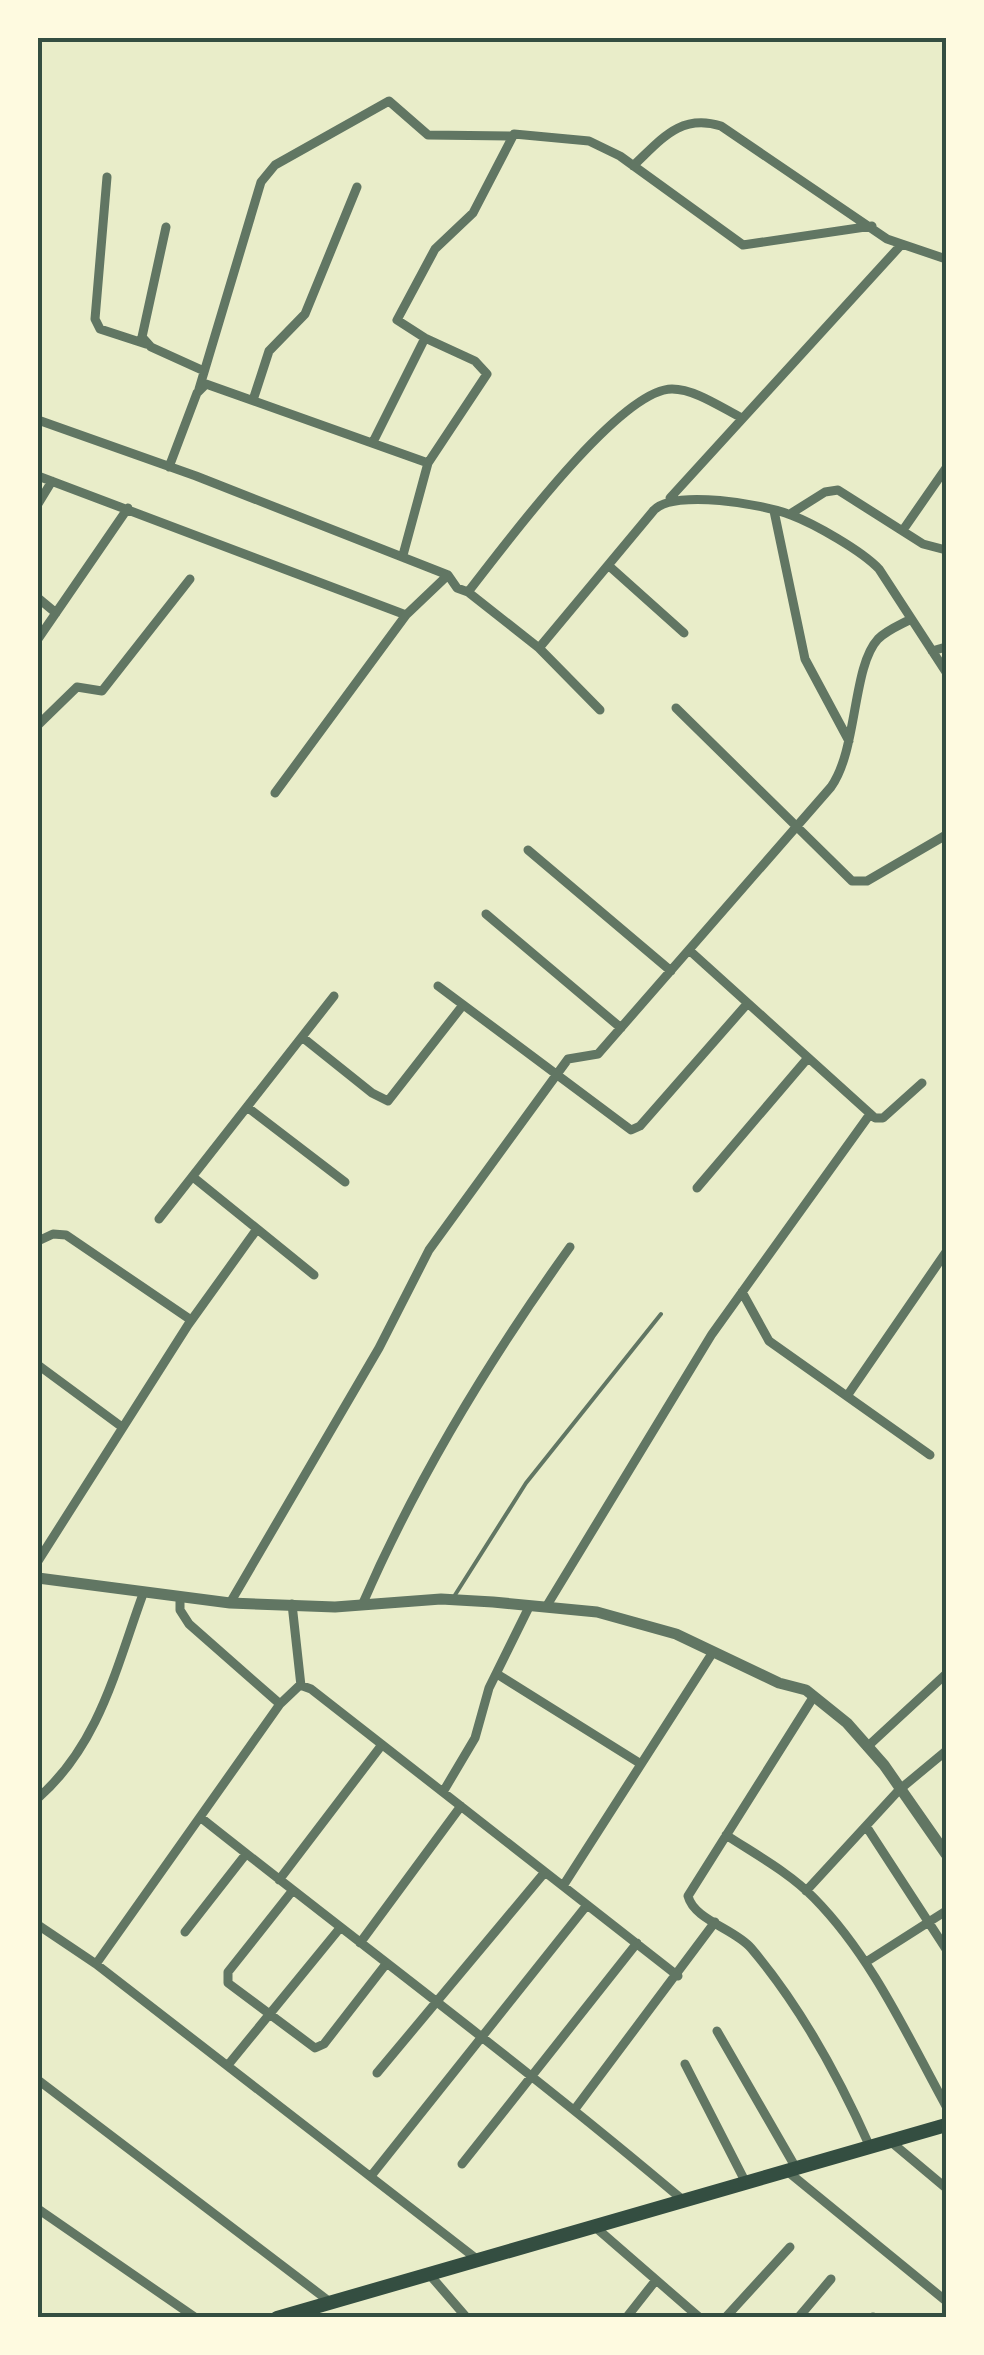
<svg xmlns="http://www.w3.org/2000/svg" width="984" height="2355" font-family="Roboto,sans-serif">
<rect width="100%" height="100%" fill="#e9edc9"/>
<g fill="none" stroke-linecap="round" stroke-linejoin="round">
<path stroke="#617663" stroke-width="4" d="M455,1595L526,1483L661,1314"/>
<path stroke="#617663" stroke-width="9" d="M633,166C661,140 680,113 721,126L887,239L946,259
M107,177L95,319L100,329L146,344
M166,227L142,337L151,347L204,371
M199,389L261,182L275,165L389,101L428,135L510,136
M254,397L269,351L305,314L357,187
M38,420L196,476L448,575L457,588L468,592L539,648L600,710
M373,442L425,338L397,320L435,249L473,213L514,134L589,141L620,156L743,245L872,226
M169,467L197,393L206,384L428,463
M38,476L406,615
M670,498L901,245
M38,504L52,481
M774,511L805,659L849,741
M790,514L825,492L838,490L923,544L946,550
M903,530L946,468
M403,555L428,463L487,374L475,361L425,338
M608,565L684,633
M468,592C502,549 619,389 672,389C695,389 722,408 742,418
M38,598L56,613
M38,639L128,508
M539,648L654,510C674,489 764,504 791,515C815,524 862,551 879,569L946,672
M932,651L946,647
M676,708L852,881H867L946,835
M38,725L77,687L102,691L190,579
M275,793L406,615L448,575
M528,850L671,971
M486,914L621,1028
M689,950L875,1118H883L922,1083
M438,986L631,1130L640,1126L747,1004
M302,1037L372,1093L388,1101L463,1005
M247,1107L345,1182
M193,1177L314,1275
M697,1188L807,1059
M159,1219L334,996
M38,1241L53,1234L66,1235L191,1320
M742,1292L769,1341L930,1455
M38,1365L122,1427
M847,1396L946,1252
M38,1561L188,1325L257,1229
M180,1597V1610L189,1624L280,1704
M230,1603L379,1348L429,1250L568,1059L598,1054L831,787C858,749 852,667 878,639C887,630 900,625 911,619
M363,1603C418,1476 489,1360 570,1247
M292,1604L301,1686
M546,1607L712,1334L870,1114
M497,1674L641,1764
M814,1696L688,1896C694,1920 735,1929 751,1948C801,2007 839,2077 870,2147
M867,1747L946,1674
M443,1792L475,1738L489,1688L529,1607
M38,1798C99,1745 116,1668 143,1594
M200,1817C361,1945 527,2068 684,2201
M866,1826L946,1949
M726,1835C755,1854 790,1873 814,1898C872,1957 907,2035 946,2106
M279,1880L381,1746
M563,1886L713,1652
M293,1890L228,1972V1983L315,2048L324,2044L386,1964
M806,1891L899,1790L946,1751
M38,1925L96,1964L478,2260
M185,1932L246,1854
M360,1943L461,1806
M866,1962L946,1911
M96,1964L280,1704L300,1685L311,1689L678,1976
M717,2031L796,2168
M685,2064L746,2183
M228,2065L340,1928
M377,2073L545,1872
M38,2080L330,2302
M575,2109L715,1922
M890,2141L946,2188
M462,2164L637,1943
M787,2171L946,2301
M371,2176L587,1905
M38,2209L196,2318
M594,2226L700,2318
M429,2274L467,2318
M626,2318L656,2280
M725,2318L790,2247
M798,2318L831,2279
M873,2318V2317"/>
<path stroke="#617663" stroke-width="11" d="M38,1578L230,1603L335,1607L441,1599L493,1602L597,1612L676,1634L779,1683L806,1690L847,1723L884,1765L946,1854"/>
<path stroke="#344e41" stroke-width="14" d="M277,2318L946,2125"/>
</g>
<rect width="984" height="2355" fill="none" stroke="#fefae0" stroke-width="80"/>
<rect x="40" y="40" width="904" height="2275" fill="none" stroke="#344e41" stroke-width="4"/>
</svg>
